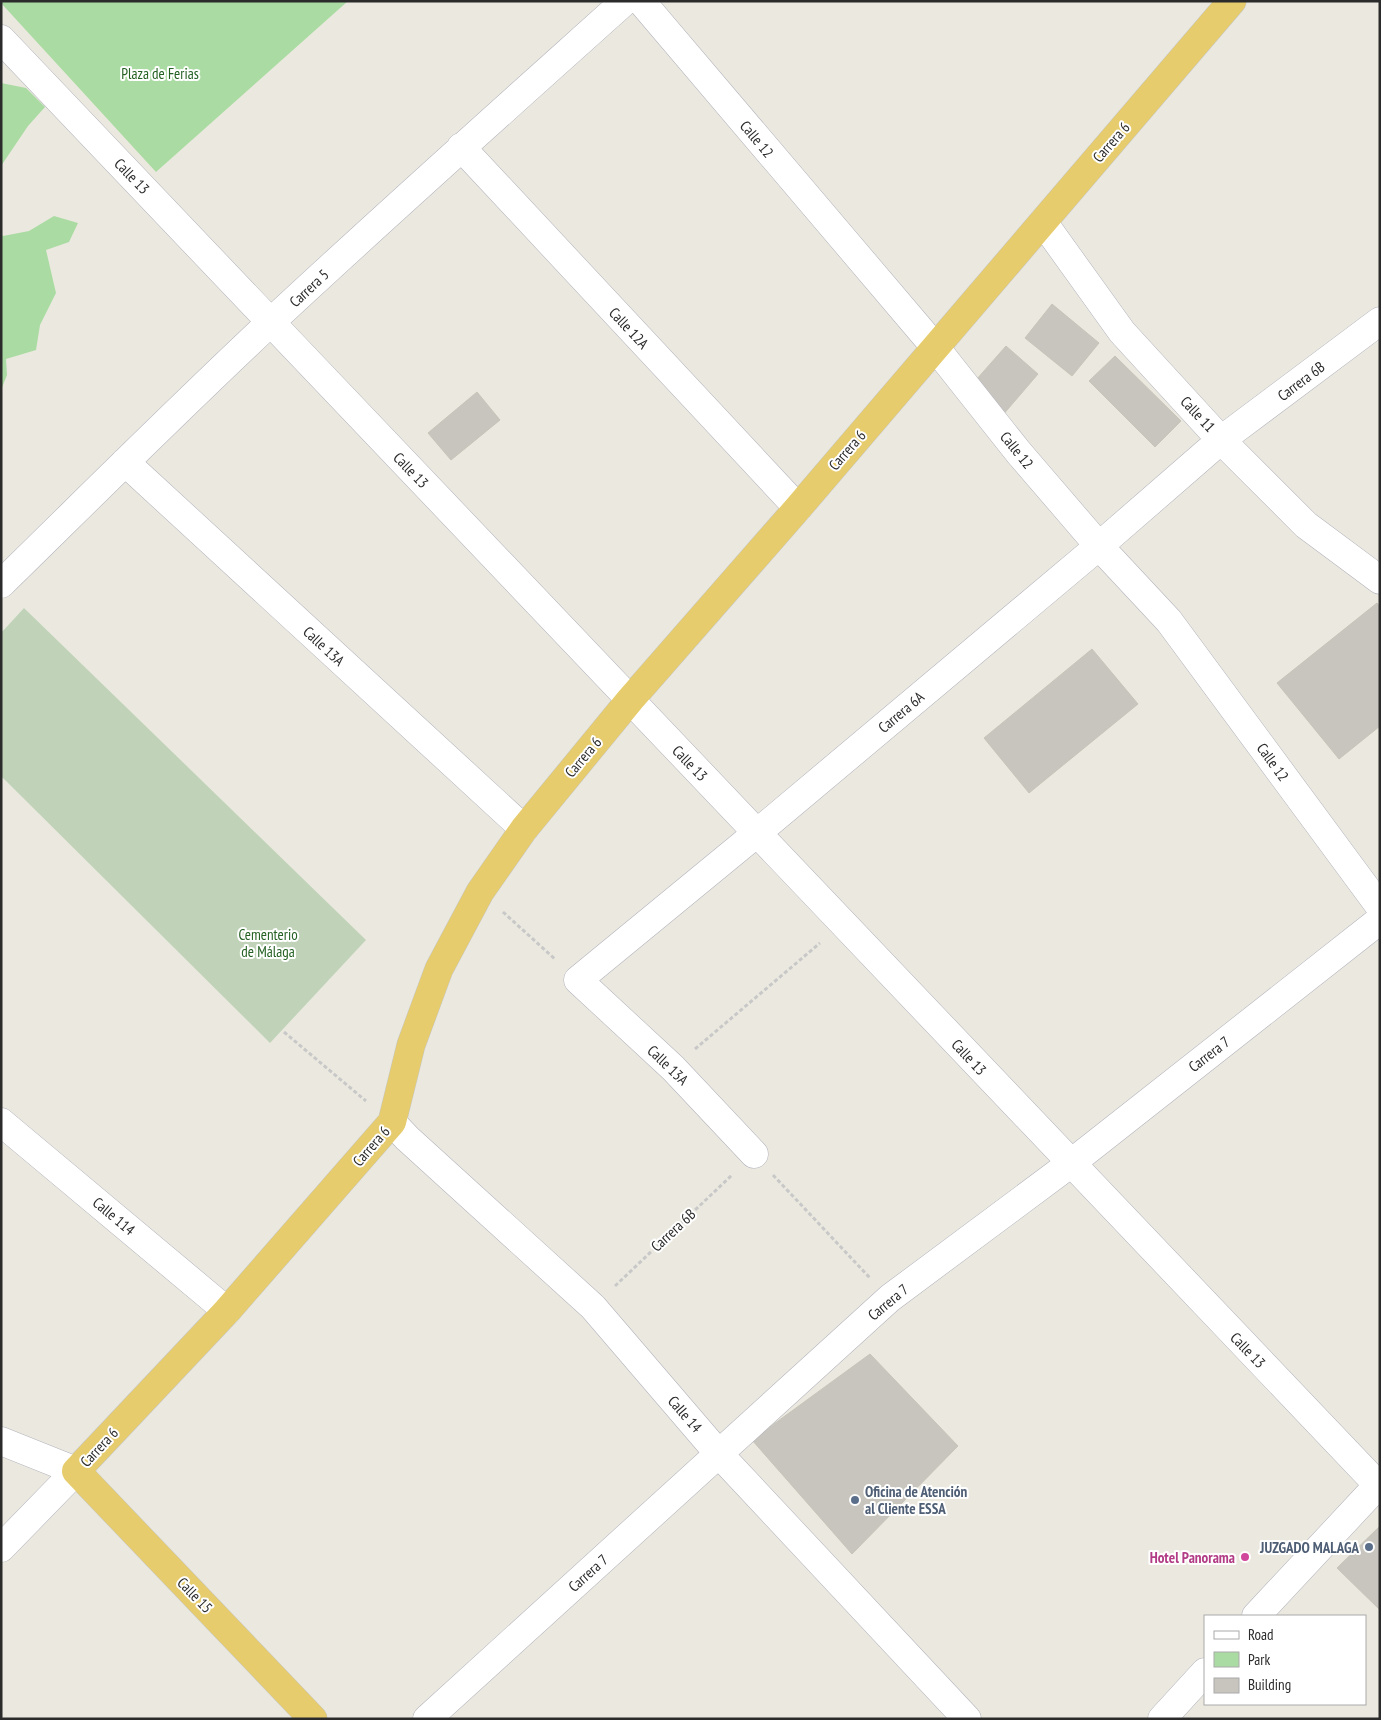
<svg xmlns="http://www.w3.org/2000/svg" width="1381" height="1720" font-family="'PT Sans Narrow',sans-serif">
<rect width="100%" height="100%" fill="#ebe9df"/>
<path fill="#aadba2" d="M1,1H348L156,172L1,3Z
M1,83L26,88L45,107L28,126L1,166Z
M54,216L78,223L69,242L46,250L56,293L40,325L36,350L6,359L7,375L1,390V234L3,236L29,231Z"/>
<path fill="#c0d3b9" d="M24,608L366,940L270,1043L1,776V633Z"/>
<path fill="#c7c5be" stroke="#c7c5b9" d="M1052,304L1099,343L1072,376L1025,338Z
M1006,346L1038,374L1002,416L969,388Z
M1115,356L1181,421L1155,447L1089,381Z
M477,392L500,420L451,460L428,433Z
M1377,603L1380,607V726L1339,759L1277,683Z
M1092,649L1138,704L1029,793L984,738Z
M870,1354L958,1446L852,1554L752,1440Z
M1380,1526V1610L1337,1568Z"/>
<g fill="none" stroke-linecap="round" stroke-linejoin="round">
<defs>
<path id="minor" d="M641,1L935,347L1019,453L1099,546L1169,621L1380,907
M1,39C461,522 919,1006 1380,1487
M461,147L798,508
M1043,222L1122,332L1221,440L1306,525L1380,580
M125,462L524,829
M1,584C91,496 180,407 272,321C388,213 507,107 625,1
M1,1122L227,1311
M392,1122L407,1138L593,1307L719,1454L967,1719
M754,1154L673,1068L578,980L757,833L1099,546L1221,440L1380,321
M1,1441L76,1471L1,1548
M1256,1616L1380,1483
M427,1719L890,1298L1070,1164L1380,920
M1162,1719L1205,1672"/>
<path id="trunk" d="M313,1719L76,1471L227,1311L392,1122L411,1045L439,969L480,892L524,829L630,700L798,508L1232,1"/>
</defs>
<use href="#minor" stroke="#b3b3bd" stroke-width="29"/>
<use href="#trunk" stroke="#c8c8c8" stroke-width="29"/>
<path stroke="#c8c8c8" stroke-width="3" stroke-dasharray="4 2.5" stroke-linecap="butt" d="M503,912L556,960
M284,1032L366,1101
M695,1049L820,943
M773,1175L870,1278
M615,1286L732,1175"/>
<use href="#minor" stroke="#fff" stroke-width="28"/>
<use href="#trunk" stroke="#e6cc6c" stroke-width="28"/>
</g>
<g fill="#5c6f8a" stroke="#fff" stroke-width="2">
<circle cx="855" cy="1500" r="5"/>
<circle cx="1369" cy="1547" r="5"/>
</g>
<circle fill="#d1479c" stroke="#fff" stroke-width="2" cx="1245" cy="1557" r="5"/>
<g text-anchor="middle" dominant-baseline="central" stroke-width="4" stroke-linejoin="round" paint-order="stroke">
<g font-size="15" fill="#246123" stroke="#fff">
<text x="160" y="73">Plaza de Ferias</text>
<text x="268" y="934">Cementerio<tspan x="268" dy="17">de Málaga</tspan></text>
</g>
<g font-size="15" fill="#2b2b2b" stroke="#fff">
<text transform="translate(757 139) rotate(50)">Calle 12</text>
<text transform="translate(1111 142) rotate(-49)">Carrera 6</text>
<text transform="translate(132 176) rotate(46)">Calle 13</text>
<text transform="translate(309 288) rotate(-43)">Carrera 5</text>
<text transform="translate(629 328) rotate(47)">Calle 12A</text>
<text transform="translate(1301 381) rotate(-37)">Carrera 6B</text>
<text transform="translate(1198 414) rotate(47)">Calle 11</text>
<text transform="translate(847 450) rotate(-49)">Carrera 6</text>
<text transform="translate(1017 450) rotate(51)">Calle 12</text>
<text transform="translate(411 470) rotate(46)">Calle 13</text>
<text transform="translate(324 646) rotate(43)">Calle 13A</text>
<text transform="translate(901 712) rotate(-40)">Carrera 6A</text>
<text transform="translate(583 757) rotate(-50)">Carrera 6</text>
<text transform="translate(1273 762) rotate(54)">Calle 12</text>
<text transform="translate(690 763) rotate(46)">Calle 13</text>
<text transform="translate(1209 1054) rotate(-38)">Carrera 7</text>
<text transform="translate(969 1057) rotate(47)">Calle 13</text>
<text transform="translate(668 1065) rotate(44)">Calle 13A</text>
<text transform="translate(371 1146) rotate(-49)">Carrera 6</text>
<text transform="translate(114 1216) rotate(40)">Calle 114</text>
<text transform="translate(673 1230) rotate(-43)">Carrera 6B</text>
<text transform="translate(888 1302) rotate(-40)">Carrera 7</text>
<text transform="translate(1248 1350) rotate(46)">Calle 13</text>
<text transform="translate(685 1414) rotate(49)">Calle 14</text>
<text transform="translate(99 1447) rotate(-47)">Carrera 6</text>
<text transform="translate(588 1573) rotate(-42)">Carrera 7</text>
<text transform="translate(195 1595) rotate(46)">Calle 15</text>
</g>
<g font-size="15" font-weight="bold" fill="#4e5e75" stroke="#fff" text-anchor="start">
<text x="865" y="1491">Oficina de Atención<tspan x="865" dy="17">al Cliente ESSA</tspan></text>
<text x="1359" y="1547" text-anchor="end">JUZGADO MALAGA</text>
</g>
<g font-size="15" font-weight="bold" fill="#b23c85" stroke="#fff" text-anchor="end">
<text x="1235" y="1557">Hotel Panorama</text>
</g>
</g>
<rect width="1381" height="1720" fill="none" stroke="#2b2b2b" stroke-width="5"/>
<rect x="1204" y="1615" width="162" height="90" fill="#ffffff" stroke="#aaaaaa"/>
<rect x="1214" y="1631" width="25" height="8" fill="#ffffff" stroke="#aaaaaa"/>
<text x="1248" y="1640" font-size="15" fill="#2b2b2b">Road</text>
<rect x="1214" y="1652" width="25" height="15" fill="#aadba2" stroke="#aaaaaa"/>
<text x="1248" y="1665" font-size="15" fill="#2b2b2b">Park</text>
<rect x="1214" y="1678" width="25" height="15" fill="#c7c5be" stroke="#aaaaaa"/>
<text x="1248" y="1690" font-size="15" fill="#2b2b2b">Building</text>
</svg>
